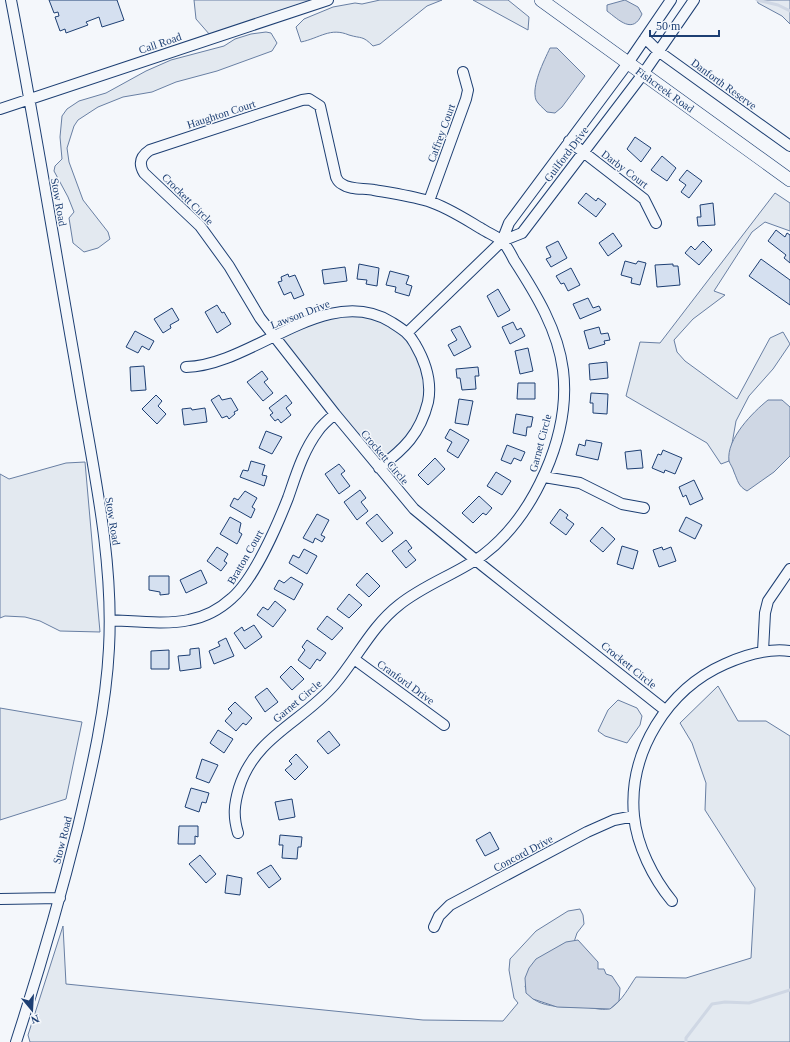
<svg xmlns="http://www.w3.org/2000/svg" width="790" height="1042" font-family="'Times New Roman',serif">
<rect width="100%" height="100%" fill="#f4f7fb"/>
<path fill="#e3e9f0" stroke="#687fa3" d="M194,0H316L210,35L196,19Z
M380,0H442L427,6L380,44L373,46C362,35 362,39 349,35C330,27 320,38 301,42L296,27L304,19L333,7L355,3L362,4Z
M473,0H508L529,17L528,30Z
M757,0H790V24L782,16L758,3Z
M266,32L271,33L277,43L272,51L217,71L176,82L152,92L123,97L98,107L78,120L74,126L67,148L69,162L83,200L108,232L110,239L98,248L84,252L73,243L69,218L74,212L68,197L54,171L55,166L62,159L60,137L62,116L67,109L79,101L106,93L146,71L171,60L224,46L235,39L251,34Z
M775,193L790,203V231L765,222L752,232L714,291L725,295L693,319L674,340L677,352L685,361L737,399L770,338L783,332L790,344L773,369L749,396L736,421L729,461L721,464L707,443L626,396L640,342L660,343Z
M359,311L408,332L422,357L429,394L417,432L379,468L275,336L309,322Z
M85,462L100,632L60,631L40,621L25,617L5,616L0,618V474L9,479L66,463Z
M718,686L738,721H766L790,736V1042H30L28,1035L63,926L66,984L423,1020L503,1021L518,1003L514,998L509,970L510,959L536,931L568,911L580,909L583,915L584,924L577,933L574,942L560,946L525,986C530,1010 567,1007 586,1007C593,1008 605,1011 611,1008C622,1001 629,987 636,977L686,978L751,958L755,888L705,810L706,783L692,743L680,723Z
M618,700L637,708L642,716L640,725L627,743L605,736L598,731L608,710Z
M0,708L82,722L66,799L0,820Z"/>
<path fill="#cfd7e4" stroke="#687fa3" d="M625,0L638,7L642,14C633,35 619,20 607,11V5Z
M550,48H557L585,76L562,107L555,113L547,112C543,108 538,104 536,100C531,86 544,61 550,48Z
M768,400H782L790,407V456L774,472L747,491C738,486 738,481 734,472C733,468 730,464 729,461C726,439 753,412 768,400Z
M578,940L598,962V969H604L606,974L612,976L620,988L619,1001L610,1009L557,1007L533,999L526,993L525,978L529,968L536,959L566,942Z"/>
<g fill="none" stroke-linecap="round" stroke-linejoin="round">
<path stroke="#cfd7e4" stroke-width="3" d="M757,0L778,5L790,11
M686,1042V1038L712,1004L725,1002L749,1003L790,990"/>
</g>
<path fill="#d5e0f0" stroke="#1d3f73" d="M49,0H117L124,20L102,27L99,17L86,22L88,25L66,33L65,29L60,31L55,17L59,16L58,12L54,13Z
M635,137L651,148L641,162L627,149Z
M662,156L676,168L667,181L651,170Z
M687,170L702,181L689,198L681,192L686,185L679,180Z
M586,193L596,201L598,198L606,204L596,217L578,203Z
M713,203L715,225L698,226L697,217H701L700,205Z
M776,230L785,237L787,233L790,235V263L784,258L786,255L768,241Z
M613,233L622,246L608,256L599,243Z
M558,241L567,258L551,267L546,259L551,257L546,247Z
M703,241L712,250L699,265L685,253L691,246L695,250Z
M761,259L790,280V305L749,276Z
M625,261L636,264L638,261L646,263L640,285L631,283L632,278L621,275Z
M359,264L379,268L377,286L366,284L367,280L357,279Z
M673,264V266H678L680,285L657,287L655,265Z
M345,267L347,281L324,284L322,270Z
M571,268L580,285L568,291L564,283L561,284L556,276Z
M390,271L409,276L406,284L412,286L409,296L395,292L396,287L386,285Z
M288,274L289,277L295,275L304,295L294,299L291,292L284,295L278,282L282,281L281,277Z
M498,289L510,310L498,317L487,296Z
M588,298L593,308L599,306L601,310L580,319L573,304Z
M217,305L222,313L224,312L231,324L217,333L205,312Z
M172,308L179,320L170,325L171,328L163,333L154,319Z
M513,322L517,330L521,328L525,336L510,344L502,327Z
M460,326L471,347L454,356L448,345L457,340L451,330Z
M599,327L601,334L608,333L610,340L604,341L605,344L589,349L584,331Z
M135,331L154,341L149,350L142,346L138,353L126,347Z
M528,348L533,371L520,374L515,351Z
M607,362L608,378L590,380L589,364Z
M144,366L146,390L131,391L130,367Z
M478,367L479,376H475L476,389L462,390L460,378H457L456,369Z
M262,371L268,379L264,382L273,393L263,401L247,382Z
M518,383H535V399H517Z
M591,393L608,394L607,414L593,413V403H590Z
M156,395L162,401L158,406L166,414L157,424L142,409Z
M219,395L222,400L231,398L238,410L234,412L235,414L229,419L227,416L222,418L211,400Z
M286,395L292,403L286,408L291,415L281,423L278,419L275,421L270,415L273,413L269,408Z
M459,399L473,401L468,425L455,423Z
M191,408L192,410L205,408L207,422L184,425L182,409Z
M516,414L533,417L531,427H527L526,436L513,433Z
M450,429L469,440L458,458L447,451L452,442L445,438Z
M266,431L282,437L272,454L259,448Z
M586,440L602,443L598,460L576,455L579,444L585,446Z
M507,445L525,452L521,461L514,458L511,464L501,460Z
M641,450L643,468L627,469L625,452Z
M663,450L682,458L675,474L665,470L664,473L652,468L658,454L661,455Z
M435,458L445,469L428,485L418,475Z
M251,461L265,465L262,475L267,476L264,486L240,477L243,470L248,471Z
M339,464L345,471L341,474L350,486L339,494L325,474Z
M496,472L511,481L502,495L487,486Z
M694,480L703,499L690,505L686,495L683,497L679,487Z
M360,490L366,498L361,502L368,511L357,520L344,502Z
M245,491L257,498L252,507L255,509L251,518L230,506L234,498L238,500Z
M479,496L492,508L486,515L483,513L473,523L462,513Z
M560,509L568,515L566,518L574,524L566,535L550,523Z
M317,514L329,520L321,535L325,537L322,542L315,538L313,543L303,538Z
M377,514L393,533L382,542L366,523Z
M230,517L241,523L239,532L242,534L237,544L220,534Z
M686,517L702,525L695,539L679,531Z
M602,527L615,539L603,552L590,541Z
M406,540L412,548L408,551L416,560L406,568L392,551Z
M622,546L638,551L633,569L617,564Z
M217,547L228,554L224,561L227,563L221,571L207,561Z
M662,547L663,550L671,547L676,561L659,567L653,550Z
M304,549L317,556L307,574L289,563L293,555L299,558Z
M201,570L207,583L186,593L180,580Z
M367,573L380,586L369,597L356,585Z
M149,576H169V594L160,595V592L149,590Z
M291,577L303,584L294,600L274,589L279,580L284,583Z
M349,594L362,605L349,618L337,609Z
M275,601L286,610L273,627L257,615L263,607L268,610Z
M327,616L343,628L332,640L317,629Z
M254,625L262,637L245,649L234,633L242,627L244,631Z
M226,638L234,656L214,664L209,651L220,646L218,642Z
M307,640L326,653L320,661L317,659L310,669L298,660L305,650L302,647Z
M199,648L201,668L180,671L178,656L190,655V649Z
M169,650V669H151V651Z
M291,666L304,679L292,690L280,677Z
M267,688L278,702L265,712L255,697Z
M235,702L252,718L246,725L243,723L236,731L225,721L232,713L228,709Z
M218,730L233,739L224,753L210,743Z
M329,731L340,745L328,754L317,741Z
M296,754L308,767L295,780L285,770L292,764L289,761Z
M202,759L218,765L209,783L196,778Z
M191,788L209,793L206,803L202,802L199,812L185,807Z
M292,799L295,817L279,820L275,802Z
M179,826H198V837L195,836V844H178Z
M490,832L499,849L485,856L476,840Z
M280,835L302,837L301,847H298L297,859L282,858L283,845H279Z
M200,855L216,874L206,883L189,864Z
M271,865L281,879L269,888L257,873Z
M227,875L242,878L240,895L225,893Z"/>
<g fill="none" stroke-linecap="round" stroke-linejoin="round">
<defs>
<path id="minor" d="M11,0C35,124 55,249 77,373C92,464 114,556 109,648C106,708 92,768 78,827C60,899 39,971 16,1042
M645,38L658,51L790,146
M0,109L328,0
M569,141L644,199L656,223
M429,201L466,99L468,90L463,72
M502,241L509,223L628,63L671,0
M408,332L502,241L522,233L643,74L694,0
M186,367C252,366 326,282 391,322C402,329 409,333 415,344C425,361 432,382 428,402C420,434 404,449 379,468
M544,477L580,483L622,504L644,508
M110,620C134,621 166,625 189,620C205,617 220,609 232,598C254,579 277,526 288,498C296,475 303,451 318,431C322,425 329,419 335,414
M763,651L765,613L768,601L790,569
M354,659L444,725
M238,833C233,816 234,805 239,788C255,736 303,722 335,684C357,658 372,626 399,605C425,584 457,574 483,555C534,516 571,435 563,370C558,330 536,294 514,260C511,254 507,246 502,241C496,236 488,233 482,229C465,219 447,207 428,201C411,196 391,193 374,190C364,188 350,190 342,184C338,182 338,181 336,177L320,106L309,99L302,100L150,150C141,156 138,163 144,173L200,226L229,266L260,318L335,414L414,509L483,566L665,710
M0,899L60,898
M672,901C653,878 637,846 634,816C628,752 668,689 725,664C745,655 768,648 790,651
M434,927L439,916L450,905L587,832L614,820L634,816"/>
<g id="major">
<path id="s1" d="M541,0L790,180"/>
</g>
</defs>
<use href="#minor" stroke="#1d3f73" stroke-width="12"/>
<use href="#major" stroke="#1d3f73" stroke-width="14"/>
<use href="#minor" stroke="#f4f7fb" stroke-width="10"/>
<use href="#major" stroke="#f4f7fb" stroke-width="13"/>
</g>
<g text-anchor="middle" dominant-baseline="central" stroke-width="3" stroke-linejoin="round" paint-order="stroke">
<g font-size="11" fill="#1d3f73" stroke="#f4f7fb">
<text transform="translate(160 43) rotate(-19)">Call Road</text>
<text transform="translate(724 84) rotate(36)">Danforth Reserve</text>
<text stroke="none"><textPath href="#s1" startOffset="153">Fishcreek Road</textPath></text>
<text transform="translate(221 114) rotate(-18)">Haughton Court</text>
<text transform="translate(441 133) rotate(-70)">Caffrey Court</text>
<text transform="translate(566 154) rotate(-53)">Guilford Drive</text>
<text transform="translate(625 169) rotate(37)">Darby Court</text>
<text transform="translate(188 199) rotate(45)">Crockett Circle</text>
<text transform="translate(59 202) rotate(80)">Stow Road</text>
<text transform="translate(300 314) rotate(-21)">Lawson Drive</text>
<text transform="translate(540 443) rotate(-75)">Garnet Circle</text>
<text transform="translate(385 457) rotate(50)">Crockett Circle</text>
<text transform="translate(113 521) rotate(81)">Stow Road</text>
<text transform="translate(245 557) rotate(-60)">Bratton Court</text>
<text transform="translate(629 665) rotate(39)">Crockett Circle</text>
<text transform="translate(406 682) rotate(36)">Cranford Drive</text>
<text transform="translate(297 701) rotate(-40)">Garnet Circle</text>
<text transform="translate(62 840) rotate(-76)">Stow Road</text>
<text transform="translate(523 853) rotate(-28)">Concord Drive</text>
</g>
</g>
<g transform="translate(32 1010) rotate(162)" stroke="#f4f7fb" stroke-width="3" paint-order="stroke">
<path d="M0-3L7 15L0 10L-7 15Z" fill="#1d3f73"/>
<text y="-6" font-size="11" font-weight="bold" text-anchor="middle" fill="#1d3f73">N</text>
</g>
<path d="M650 30v6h69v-6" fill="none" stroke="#1d3f73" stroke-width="2"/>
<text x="656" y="30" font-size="12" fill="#1d3f73" stroke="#f4f7fb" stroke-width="3" paint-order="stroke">50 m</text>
</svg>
